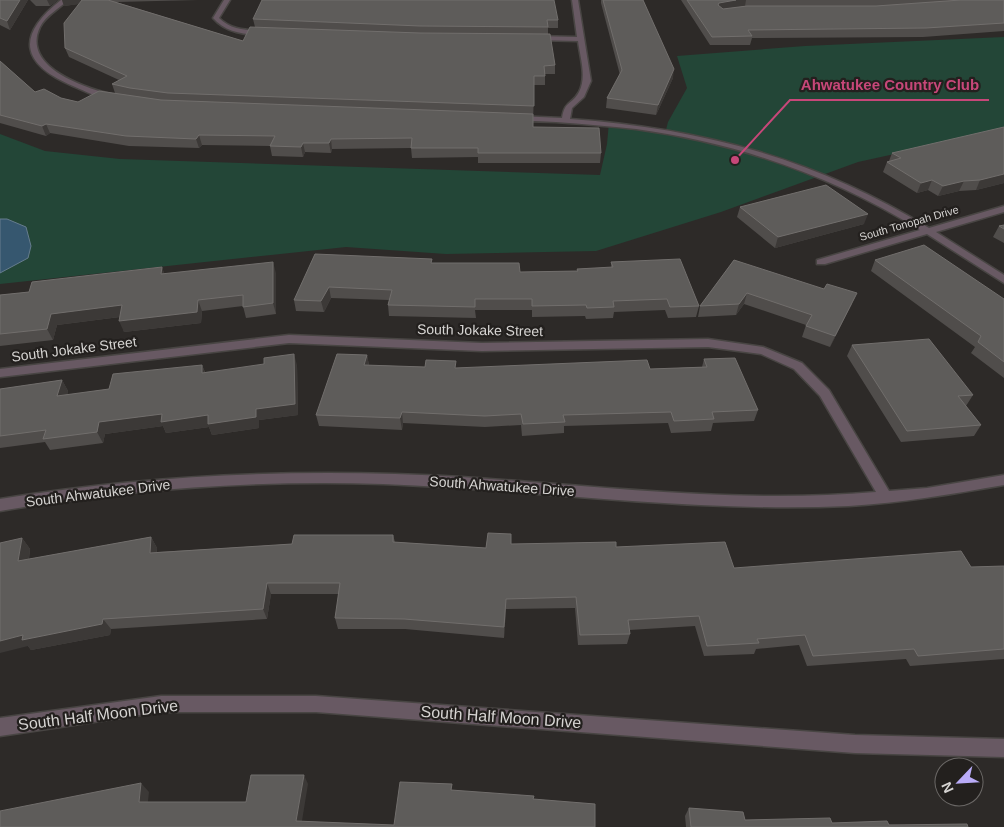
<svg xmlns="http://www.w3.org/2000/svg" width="1004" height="827" font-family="Helvetica,sans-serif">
<rect width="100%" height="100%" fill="#2d2a28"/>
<path fill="#234637" d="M1004,37V130L858,162L721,212L596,251L446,254L346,247L0,284V134L45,151L120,159L600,175L607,144L609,122L666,130L668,122L687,88L677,56L805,46Z"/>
<path fill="#36576f" stroke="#667c8d" d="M0,219H7L26,227L31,246L28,258L0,273Z"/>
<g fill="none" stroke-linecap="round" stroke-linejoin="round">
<defs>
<path id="street" d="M61,0H68C59,9 46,15 40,27C21,67 85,88 114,95V99C101,100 85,91 73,86C20,64 16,35 61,0Z
M224,0H230L219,18C231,30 246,30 262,31L264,34C246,36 225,32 213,18Z
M572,0H578L591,81L584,97L572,108L570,119C700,128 817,159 929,228L1004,206V212L936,232L1004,275V283L927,234L825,264H817V260L920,230C833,176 738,143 636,129C609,126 583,124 556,122C542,121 528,122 514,120V116H517L562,118C565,100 572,105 579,92C587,77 580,57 578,41L535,40L532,38L535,36L577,37Z
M289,335L482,343L708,339L763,347L802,363L829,390L889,491L927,488L1004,475V485C952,494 901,503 849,506C693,513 538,490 383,484C255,480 127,489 0,511V499C153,474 307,468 462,477C599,486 738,504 876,492L820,396L794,369L761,354L708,347L482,351L289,343L0,377V369Z
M161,696H316L855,735L1004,739V757L855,753L316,712H161L0,736V718Z"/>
</defs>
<use href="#street" stroke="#484543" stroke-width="3"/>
<use href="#street" fill="#685963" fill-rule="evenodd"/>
</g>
<path fill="#504d4b" d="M0,0H28L10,30L0,25Z
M30,0H58L50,6H36Z
M62,0H198L116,2L243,41L255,27L253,19L558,20V28H548V34L555,65V74H545V85H534L533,127L601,153L600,163H478V157L412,158L411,148L332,149L331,153L305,152L303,157L272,156L270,146L202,145L199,148L129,146L50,133L46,136L0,123V61L35,92L78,102L115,93L112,84L119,80L69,57L65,48L78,4L64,6Z
M601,0H643L673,78L656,115L606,108L607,98L620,75L601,3Z
M681,0H1004V31L923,37L752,38L750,45H710Z
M892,153L1004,183L976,190L959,191L938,196L928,190L917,193L883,172L887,162L889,161Z
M740,207L864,224L775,248L737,217Z
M1004,225V243L993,237L999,226Z
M315,254L432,263L520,272L577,271V269L611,268V262L699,306L696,317L668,318L665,310L614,312L613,318L586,319L585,316L532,317V310H475L476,318L389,316L388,305L389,300L331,298L324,312L296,311L294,300Z
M734,260L852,304L830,347L802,337L806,325L744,304L736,315L698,317L700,306Z
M875,260L1004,299V378L971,353L975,347L871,271Z
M162,267L164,274L276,273V314L246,318L243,306L202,311L201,323L124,332L120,317L57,325L53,340L0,346V295L29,292Z
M852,345L973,395L966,406L981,425L974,436L901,442L847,356Z
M367,355L369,365L456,368L650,369L702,367L704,359L758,410L754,421L713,423L711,431L671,433L668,423L564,426V433L522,436L521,425L485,427L403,423L402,430L319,426L316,415Z
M202,365L205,372L297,365L298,415L259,420V428L212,435L209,427L166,433L163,426L105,434L103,443L50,450L45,442L0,448V389L62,380L68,391L67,395L109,389Z
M393,535L395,542L486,548L511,544L616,547L734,568L971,567L1004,566V659L910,666L906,659L807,666L799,645L756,649L754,654L704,656L695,626L629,630L630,634L627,644L578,645L575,608L506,609L504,638L405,629H338L335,618L339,594H271L267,619L111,629L110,635L31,650L28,646L22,538L30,549L29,559L151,537L157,548V552L292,544Z
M689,808L745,820L968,827H686L685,816Z"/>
<path fill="#3c3937" d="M20,0H28L10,30L7,21Z
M47,0H58L50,6Z
M62,0H87L88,3L64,6Z
M736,0H746L745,6L718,11V5L719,3Z
M674,69L673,78L656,115L658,105Z
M46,124L50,133L46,136L42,126Z
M199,135L202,145L199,148L196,139Z
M331,139L332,149L331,153L329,143Z
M303,143L305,152L303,157L301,147Z
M1004,174V183L976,190L980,180Z
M932,180L928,190L917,193L921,183Z
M964,181L959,191L938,196L943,186Z
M868,214L864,224L775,248L778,237Z
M273,262L276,273V314L273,303Z
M162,267L166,278L161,274Z
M329,287L331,298L324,312L321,301Z
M747,293L744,304L736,315L739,304Z
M857,293L852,304L830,347L835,336Z
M198,300L202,311L201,323L124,332L119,321Z
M122,305L127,316L57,325L53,340L47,329L51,314Z
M294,354L297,365L298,415L259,420V428L212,435L209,427L166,433L163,426L105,434L103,443L97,432L99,422L162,414L256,409Z
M367,355L369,366L364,365Z
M202,365L206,376L202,373Z
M62,380L68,391L64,407L57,396Z
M402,412L403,423L402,430L400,418Z
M151,537L157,548L156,564L150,553Z
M22,538L30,549L27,571L18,561Z
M267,583L271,594L267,619L263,609Z
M506,599V609L504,638V627Z
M103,619L111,629L110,635L31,650L28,646L0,653V641L23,635Z
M304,775L308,784L301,827L296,821Z
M141,783L149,792L147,810L139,802Z"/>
<path fill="#5e5c5a" stroke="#716e6c" d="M0,0H20L7,21L0,18Z
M82,0H108L243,41L250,27L420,33L550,34L555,65L544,66L545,76H534V106L168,93L130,88L112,84L127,76L65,48L64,23Z
M262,0H554L558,20H547L548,27L420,26L253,19Z
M603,0H643L674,69L658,105L607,98L622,70Z
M687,0H736L719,3L718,5L723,9L747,6H876L961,0H1004V23L926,28L748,30L752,36L712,37Z
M0,61L35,92L44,89L61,98L78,102L99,91L161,100L533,114V127L599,128L601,153H478V148H411L412,138L331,139L329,143H303L301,147L270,146L275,136L199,135L196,139L126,136L46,124L42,126L0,115Z
M1004,127V174L980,180L964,181L943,186L932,180L921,183L887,162L901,158L892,153Z
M826,185L868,214L778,237L740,207Z
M1004,225V229L999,226Z
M924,245L1004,299V362L978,342L981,336L875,260Z
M315,254L432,259L431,263H519L520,272L578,271L577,269L613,267L611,262L680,259L699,306L670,307L667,299L613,301L614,307L587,308L586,305L532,306V299H475V307L388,305L392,290L329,287L321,301L294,300Z
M734,260L824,289L827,284L857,293L835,336L806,326L812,315L747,293L739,304L700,306Z
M273,262V303L243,307V295L198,300L197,312L119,321L122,305L51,314L47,329L0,334V295L29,292L32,282L162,267L161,274Z
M929,339L973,395L958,396L981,425L907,431L852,345Z
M294,354L295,404L256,409V417L208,424V415L161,422L162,414L99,422L97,432L43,439L46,430L0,436V389L62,380L57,396L109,389L113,374L202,365V373L264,364V358Z
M337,354L367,355L364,365L425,367L426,360L456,361L455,368L647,360L650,369L707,367L704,359L735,358L758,410L712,412L714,419L674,421L671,412L563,415L565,422L523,424L521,414L485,416L402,412L400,418L316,415Z
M488,533L511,534V544L616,542V547L725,542L734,568L961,551L971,567L1004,566V649L918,656L914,649L813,656L805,635L757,639L759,643L707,646L699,616L628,620L630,634L580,635L576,597L506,599L504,627L404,619L335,618L340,583H267L263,609L103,619L102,624L22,640L23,635L0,641V543L22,538L18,561L151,537L150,553L292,544L294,535H393V542L486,548Z
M251,775H304L296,821L394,825L400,782L452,784L451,790L534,796L533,799L595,804V827H0V811L141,783L139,802H246Z
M689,808L743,812L745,820L830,818L832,823L887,821L889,825L967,824L968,827H691Z"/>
<g text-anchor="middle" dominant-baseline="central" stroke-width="4.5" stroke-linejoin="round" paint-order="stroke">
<g font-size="11" fill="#d6d4d2" stroke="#23201e">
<text transform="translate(909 223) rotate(-16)">South Tonopah Drive</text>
</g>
<g font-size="14" fill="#d6d4d2" stroke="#23201e">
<text transform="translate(480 330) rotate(1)">South Jokake Street</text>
<text transform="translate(74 349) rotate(-7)">South Jokake Street</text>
<text transform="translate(502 486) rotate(4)">South Ahwatukee Drive</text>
<text transform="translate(98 493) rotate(-7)">South Ahwatukee Drive</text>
</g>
<g font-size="16" fill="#d6d4d2" stroke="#23201e">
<text transform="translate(98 715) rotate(-7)">South Half Moon Drive</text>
<text transform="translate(501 717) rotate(4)">South Half Moon Drive</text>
</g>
</g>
<path fill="none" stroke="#c74779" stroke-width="2" d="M735 160L790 100H989"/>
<circle fill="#c74779" stroke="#23201e" stroke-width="2" cx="735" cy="160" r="5"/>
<g font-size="15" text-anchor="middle" font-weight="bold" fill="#c74779" stroke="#23201e" stroke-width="4.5" stroke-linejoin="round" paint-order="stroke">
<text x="890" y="90">Ahwatukee Country Club</text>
</g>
<g transform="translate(959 782) rotate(245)"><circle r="24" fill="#23201e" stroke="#6b6866"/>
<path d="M0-4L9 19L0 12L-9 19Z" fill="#b9abf7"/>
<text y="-8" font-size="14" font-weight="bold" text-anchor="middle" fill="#d6d4d2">N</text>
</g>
</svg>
